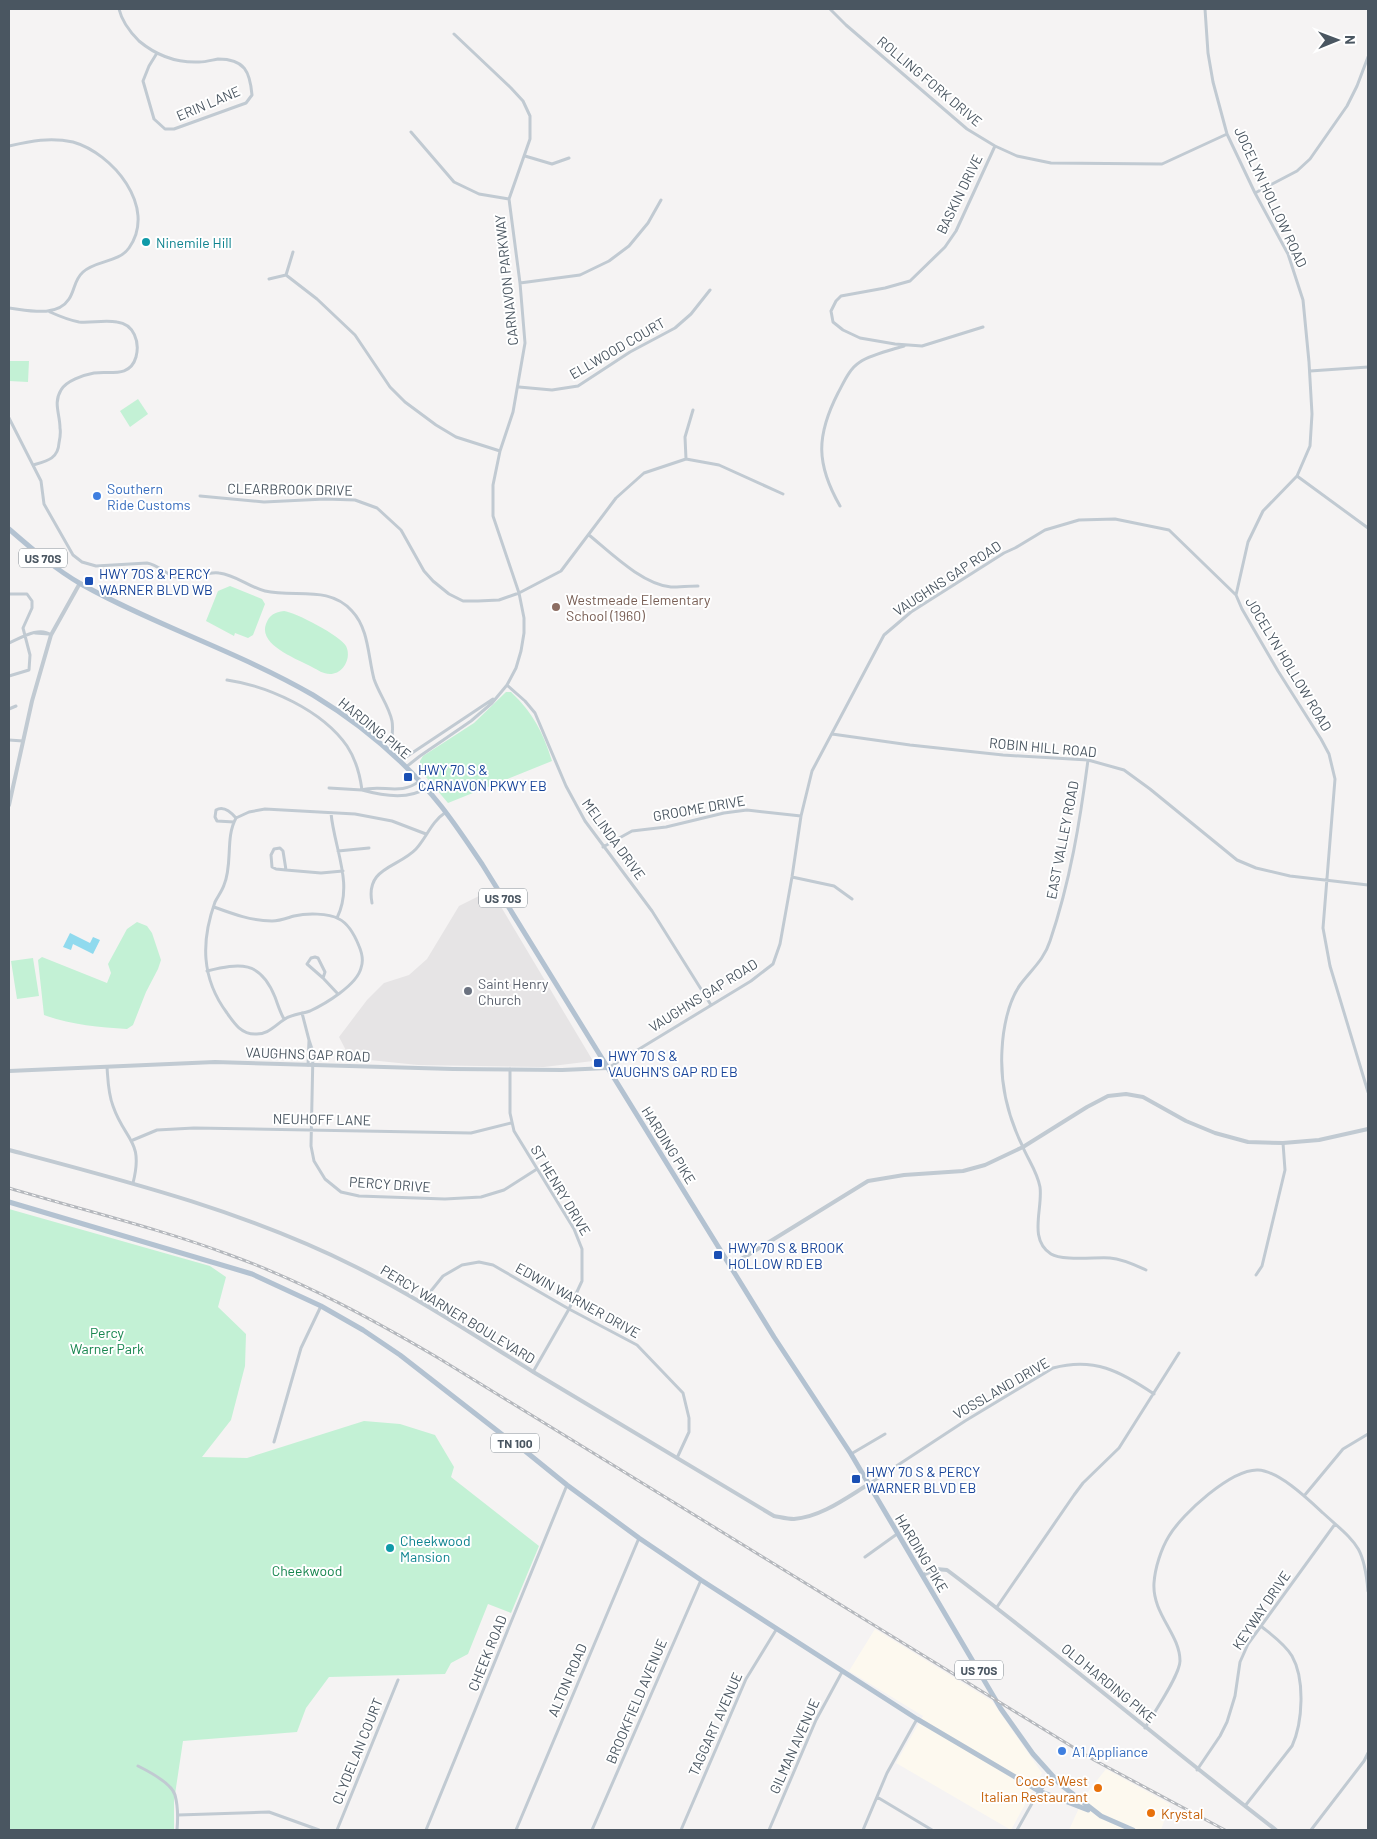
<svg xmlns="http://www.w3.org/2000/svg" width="1377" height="1839" font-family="Barlow,sans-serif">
<rect width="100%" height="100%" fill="#f5f3f3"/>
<path fill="#fdf9ef" d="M875,1629L992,1701L1042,1773L1011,1830L896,1763L923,1716L849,1671Z
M1106,1769L1170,1804L1161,1830H1069L1084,1797Z"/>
<path fill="#e6e4e5" d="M491,890L593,1061L544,1067L480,1066L418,1065L350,1058L339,1037L367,1000L384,983L409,975L427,959L459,906Z"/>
<path fill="#c3f1d5" d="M9,361H29L28,382L9,381Z
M138,399L148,414L130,427L120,411Z
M230,586L262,599L265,604L253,635L248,638L235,633L234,636L206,621L218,591Z
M284,611C295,612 341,636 346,646C352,658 343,674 330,674C323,674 318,670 312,667C297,659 258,645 266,624C269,615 275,612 284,611Z
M506,692H511C533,713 543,732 552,761L448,803L420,770V761L423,756L474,723Z
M137,922L147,926L152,933L161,960L158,969L146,992L133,1025L127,1029C99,1027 70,1025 44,1015L38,960L42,957L107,983L111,973L108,964L127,929Z
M33,958L39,996L17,999L11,961Z
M9,1209L210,1266L226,1277L218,1307L246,1334L245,1366L231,1420L202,1457L247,1458L364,1421L400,1424L435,1435L454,1467L451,1477L539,1546L511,1613L488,1604L468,1654L451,1663L445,1674L329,1677L306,1708L297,1732L183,1741L174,1801V1830H9Z"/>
<path fill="#90daee" d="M70,933L90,943L93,937L100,940L93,954L73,944L71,950L63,947Z"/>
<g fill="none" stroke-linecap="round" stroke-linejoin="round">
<path stroke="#c1cad2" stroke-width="3" d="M119,9C122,22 130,32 139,41C157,56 176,63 199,62C206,62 212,60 218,59C245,59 250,72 252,95L246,103L174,129H165L154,119L143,81L149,66L157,53
M830,9L846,25L967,129L995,146L1017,156L1051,163L1162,164L1227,134
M1205,9L1208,53L1213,82L1227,134L1255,193L1288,254L1303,300L1309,362L1312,414L1310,446L1297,476L1263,511L1248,542L1236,595L1242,609L1278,671L1321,739L1329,754L1335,779L1323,928L1330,966L1368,1092
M411,132L454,182L479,194L509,199
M9,146C31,141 50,137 73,142C112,153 158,207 129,248C118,263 96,260 83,272C74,280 75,290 69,299C57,318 27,310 9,308
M525,156L552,164L569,158
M1255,193L1297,171L1310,159L1347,106L1357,86L1368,57
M293,252L286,275L317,299L355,335L390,387L405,402L436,425L456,437L500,451
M269,279L286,275
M520,283L580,275L609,261L629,246L648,223L661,200
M983,327L922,346L895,344L860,338L843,330L833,322L831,311L836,301L841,296L885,288L910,281L945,247L956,231L995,146
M1310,371L1368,367
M519,387L552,390L578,386L630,352L675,328L691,314L710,290
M9,418L41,481L44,504L73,555L82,562L96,566L147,563C159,565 166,575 178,578C192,581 205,571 219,573C236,575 249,587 265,591C295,598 329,585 352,611C369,629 368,657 374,679C379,694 389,706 392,721C394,732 391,742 390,752
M686,459L685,437L693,410
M33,465C47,461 58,459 59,443C60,438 61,433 60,428C60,414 53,403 61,390C66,381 83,375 94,373C110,371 130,378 136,357C140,342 134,324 117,322C104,320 91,323 79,322C68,320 59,316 50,312
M1297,476L1368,528
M200,496L264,502L325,499L355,500L377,508L401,530L424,571L433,581L449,594L463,601H478L499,600L519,593L561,571L616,498L644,473L686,459L719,465L783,494
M840,506C816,464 816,436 838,393C844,382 849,369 860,362C870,355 891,350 904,346
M589,535C611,553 642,584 671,587C680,587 689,586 698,586
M9,594H27L32,601V608L23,628L30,655L29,670L9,676
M35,633L49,634
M9,643C21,638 39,626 51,635
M227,680C268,686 322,710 347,746C355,758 360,775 362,790L329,788
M507,685L525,701L535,713L566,786L585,821L652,911L711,1005
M9,709L16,706
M832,734L910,745L1003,755L1088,760L1124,770L1150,789L1237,860L1256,868L1290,876L1368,885
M9,740L23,741
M1088,760C1080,822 1070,882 1050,941C1044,960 1031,970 1020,985C1008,1002 1003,1029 1002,1050C1000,1083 1008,1116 1022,1145C1028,1160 1037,1171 1040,1187C1043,1209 1028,1239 1051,1254C1062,1261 1096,1257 1110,1258C1123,1259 1135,1265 1146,1270
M400,761L493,699
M406,767L420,756L471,721L492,703L507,685L516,668L521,651L524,633V618L519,593L493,516V485L500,451L513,412L525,343L520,283L509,199L530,139V116L523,101L511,88L454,34
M419,781C402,796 381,784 362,790C380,795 409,800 426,788
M331,813C334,848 354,884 337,918
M234,822L217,821L215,817L216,810C224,805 231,812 236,818
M603,847L632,831L666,827L724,813L747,810L801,816
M338,851L369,848
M286,870L276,869L272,867L271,855L274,849L280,848L283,851L286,870L321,873L343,871
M792,877L834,886L852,899
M372,903C365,867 398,868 416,849C427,837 431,822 446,812
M214,907C233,914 252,921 272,921C280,921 287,918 294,916C307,913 328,913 339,919C349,924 355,936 359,946C362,953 364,960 361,968C357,985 325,1004 310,1011C302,1014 292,1014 285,1019C275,1025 268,1035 255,1034C241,1034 234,1023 227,1013C201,978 201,941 215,902C218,896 222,891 224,885C233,864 225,838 236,818L249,812L265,809L355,814L392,821L426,834
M207,971C240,963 260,960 275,997C278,1005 280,1012 284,1019
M323,978L307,964L311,958L315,957L318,958L325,972L323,978L338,994
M302,1013L309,1040
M308,1065L309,1040L313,1052L311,1146L314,1161L325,1179L341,1192L359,1196L445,1199L481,1197L504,1190L537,1169
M107,1067C108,1080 108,1093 113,1106C125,1141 144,1140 133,1183
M608,1068L751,981L773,964L780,944L792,877L801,816L812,771L884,635L911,612L1004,553L1015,548L1045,530L1079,520L1115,519L1169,530L1236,595
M510,1069V1113L514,1131L574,1229L582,1249V1281L569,1309L533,1372
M133,1140L157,1130L194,1128L471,1133L511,1123
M1256,1275L1262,1266L1285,1170L1283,1143
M422,1302L443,1276L462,1265L479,1262L493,1265L569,1309L637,1345L683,1393L689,1418V1432L677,1458
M274,1442L301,1348L321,1306
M851,1454L885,1434
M869,1484L965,1421L1053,1368C1094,1357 1120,1371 1154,1394
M1304,1496L1343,1449L1368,1434
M865,1557L897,1534
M997,1607L1074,1495L1083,1483L1119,1448L1179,1353
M1145,1728C1153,1714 1180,1675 1180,1661C1180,1634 1152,1614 1154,1583C1155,1568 1161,1549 1169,1536C1182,1514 1231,1469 1258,1470C1279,1471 1308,1499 1323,1513C1356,1543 1364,1545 1368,1591
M138,1766C148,1771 172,1784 175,1795C178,1806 178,1819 177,1830
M1197,1770L1220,1736L1227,1722L1235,1696L1240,1662L1248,1644L1335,1524
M877,1797L932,1830
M1245,1806L1292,1746C1303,1722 1305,1679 1292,1656C1285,1644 1272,1635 1262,1627
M178,1815L269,1812L319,1830
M337,1830L398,1680
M426,1830L567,1485
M516,1830L639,1538
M592,1830L701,1580
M681,1830L746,1679L776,1630
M769,1830L816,1720L842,1672
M863,1830L887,1773L917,1719
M1017,1830L1039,1791
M1311,1830L1364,1761L1368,1753"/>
<path stroke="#c1cad2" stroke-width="4" d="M9,805L32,701L51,635L80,583
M9,1071L215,1062L453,1069L562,1070L608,1068
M9,1150C126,1181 244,1211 354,1266C417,1297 475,1336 535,1373C614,1421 694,1468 774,1516C780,1517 787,1519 794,1519C821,1517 846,1498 869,1484
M730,1266L868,1181L904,1175L963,1171L985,1165L1023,1147L1087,1107L1108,1096L1126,1094L1143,1097L1186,1121L1215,1133L1248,1142L1283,1143L1319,1140L1368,1129
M923,1575L936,1569L947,1570C1059,1654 1165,1745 1276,1830"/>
<path stroke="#b3c2d1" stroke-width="5" d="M9,529C32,549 55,569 81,584C156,626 239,652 313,695C361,724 406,762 441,806C456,825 469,845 482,864L774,1337L851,1454L1001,1709L1033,1754L1060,1784L1101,1816L1133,1830
M9,1202L252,1274L321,1306L363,1330L400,1355L504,1436L514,1442L567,1485L639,1538L701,1580L917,1719L1039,1791L1088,1810
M1039,1791L1051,1775"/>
<defs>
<path id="rail" d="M9,1188C82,1210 158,1228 230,1255C304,1282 372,1319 440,1359L1094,1760L1225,1830"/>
</defs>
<use href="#rail" stroke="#b5b8bd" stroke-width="3"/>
<use href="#rail" stroke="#fff" stroke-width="1" stroke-dasharray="4" stroke-linecap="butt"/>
</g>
<g fill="#0f9aa8" stroke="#fff" stroke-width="2">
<circle cx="146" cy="242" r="5"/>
<circle cx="390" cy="1548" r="5"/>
</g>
<g fill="#3f7fe0" stroke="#fff" stroke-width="2">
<circle cx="97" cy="496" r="5"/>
<circle cx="1062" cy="1751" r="5"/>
</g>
<g fill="#1a4fb4" stroke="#fff" stroke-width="2">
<rect x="84" y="576" width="10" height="10" rx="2.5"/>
<rect x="403" y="772" width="10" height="10" rx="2.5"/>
<rect x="593" y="1058" width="10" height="10" rx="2.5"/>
<rect x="713" y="1250" width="10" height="10" rx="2.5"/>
<rect x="851" y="1474" width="10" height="10" rx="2.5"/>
</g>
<circle fill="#8d6e63" stroke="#fff" stroke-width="2" cx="556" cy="607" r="5"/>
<circle fill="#6b7280" stroke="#fff" stroke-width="2" cx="468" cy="991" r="5"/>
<g fill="#e8710a" stroke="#fff" stroke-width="2">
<circle cx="1098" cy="1788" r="5"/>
<circle cx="1151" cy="1813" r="5"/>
</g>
<g text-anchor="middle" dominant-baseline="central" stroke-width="4" stroke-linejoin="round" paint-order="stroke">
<g fill="#fff" stroke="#808990" stroke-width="1">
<rect x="19" y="548.5" width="48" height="19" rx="4"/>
<rect x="479" y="888.5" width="48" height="19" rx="4"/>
<rect x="491" y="1433.5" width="48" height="19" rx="4"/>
<rect x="955" y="1660.5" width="48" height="19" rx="4"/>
</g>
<g font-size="12" font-weight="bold" fill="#4a5661">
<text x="43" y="558">US 70S</text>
<text x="503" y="898">US 70S</text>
<text x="515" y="1443">TN 100</text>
<text x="979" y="1670">US 70S</text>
</g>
<g font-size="14" fill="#4a5661" stroke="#fff">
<text transform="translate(930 81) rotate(40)">ROLLING FORK DRIVE</text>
<text transform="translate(208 103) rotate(-23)">ERIN LANE</text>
<text transform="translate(959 194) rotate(-64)">BASKIN DRIVE</text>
<text transform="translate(1271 197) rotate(65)">JOCELYN HOLLOW ROAD</text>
<text transform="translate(506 280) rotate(-96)">CARNAVON PARKWAY</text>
<text transform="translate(617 348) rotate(-30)">ELLWOOD COURT</text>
<text transform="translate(290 489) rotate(1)">CLEARBROOK DRIVE</text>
<text transform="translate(947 578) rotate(-33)">VAUGHNS GAP ROAD</text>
<text transform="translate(1289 664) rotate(59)">JOCELYN HOLLOW ROAD</text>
<text transform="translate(375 728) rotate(39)">HARDING PIKE</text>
<text transform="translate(1043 747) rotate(5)">ROBIN HILL ROAD</text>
<text transform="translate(699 808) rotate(-10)">GROOME DRIVE</text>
<text transform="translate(614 839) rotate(54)">MELINDA DRIVE</text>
<text transform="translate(1062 840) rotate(-79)">EAST VALLEY ROAD</text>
<text transform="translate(703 995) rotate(-32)">VAUGHNS GAP ROAD</text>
<text transform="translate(308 1054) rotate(2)">VAUGHNS GAP ROAD</text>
<text transform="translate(322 1119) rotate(1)">NEUHOFF LANE</text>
<text transform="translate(669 1145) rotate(58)">HARDING PIKE</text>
<text transform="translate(390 1184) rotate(4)">PERCY DRIVE</text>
<text transform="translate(561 1190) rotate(59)">ST HENRY DRIVE</text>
<text transform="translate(578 1300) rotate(29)">EDWIN WARNER DRIVE</text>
<text transform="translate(458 1314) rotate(31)">PERCY WARNER BOULEVARD</text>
<text transform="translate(1001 1388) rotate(-30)">VOSSLAND DRIVE</text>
<text transform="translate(922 1553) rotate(59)">HARDING PIKE</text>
<text transform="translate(1261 1610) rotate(-56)">KEYWAY DRIVE</text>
<text transform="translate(487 1653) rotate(-68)">CHEEK ROAD</text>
<text transform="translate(567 1680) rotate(-67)">ALTON ROAD</text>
<text transform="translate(1109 1683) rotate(39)">OLD HARDING PIKE</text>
<text transform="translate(636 1701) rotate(-67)">BROOKFIELD AVENUE</text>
<text transform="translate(715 1724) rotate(-66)">TAGGART AVENUE</text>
<text transform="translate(794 1746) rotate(-66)">GILMAN AVENUE</text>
<text transform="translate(357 1751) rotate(-68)">CLYDELAN COURT</text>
</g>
<g font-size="14" fill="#0d838f" stroke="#fff" text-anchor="start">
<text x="156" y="242">Ninemile Hill</text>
<text x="400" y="1540">Cheekwood<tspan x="400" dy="16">Mansion</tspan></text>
</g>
<g font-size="14" fill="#366cbe" stroke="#fff" text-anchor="start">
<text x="107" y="488">Southern<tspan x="107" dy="16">Ride Customs</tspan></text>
<text x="1072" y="1751">A1 Appliance</text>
</g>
<g font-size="14" fill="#164399" stroke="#fff" text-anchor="start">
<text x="99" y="573">HWY 70S &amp; PERCY<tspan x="99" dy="16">WARNER BLVD WB</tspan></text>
<text x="418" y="769">HWY 70 S &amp;<tspan x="418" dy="16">CARNAVON PKWY EB</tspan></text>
<text x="608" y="1055">HWY 70 S &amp;<tspan x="608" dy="16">VAUGHN'S GAP RD EB</tspan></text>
<text x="728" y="1247">HWY 70 S &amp; BROOK<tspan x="728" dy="16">HOLLOW RD EB</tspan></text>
<text x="866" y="1471">HWY 70 S &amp; PERCY<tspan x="866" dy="16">WARNER BLVD EB</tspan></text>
</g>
<g font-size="14" fill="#785e54" stroke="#fff" text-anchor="start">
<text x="566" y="599">Westmeade Elementary<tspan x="566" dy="16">School (1960)</tspan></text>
</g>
<g font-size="14" fill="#5b616d" stroke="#fff" text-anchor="start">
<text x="478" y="983">Saint Henry<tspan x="478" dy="16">Church</tspan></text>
</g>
<g font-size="14" fill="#17864f" stroke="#fff">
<text x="107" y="1332">Percy<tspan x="107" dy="16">Warner Park</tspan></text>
<text x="307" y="1570">Cheekwood</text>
</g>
<g font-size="14" fill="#c56008" stroke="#fff" text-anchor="end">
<text x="1088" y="1780">Coco's West<tspan x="1088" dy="16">Italian Restaurant</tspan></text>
<text x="1161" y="1813" text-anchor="start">Krystal</text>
</g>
</g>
<rect width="1377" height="1839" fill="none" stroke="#4a5661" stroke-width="20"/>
<g transform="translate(1337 40) rotate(89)" stroke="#ffffff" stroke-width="4" paint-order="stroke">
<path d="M0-4L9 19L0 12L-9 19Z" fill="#4a5661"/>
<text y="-8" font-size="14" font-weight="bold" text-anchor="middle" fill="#4a5661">N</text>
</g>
</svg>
